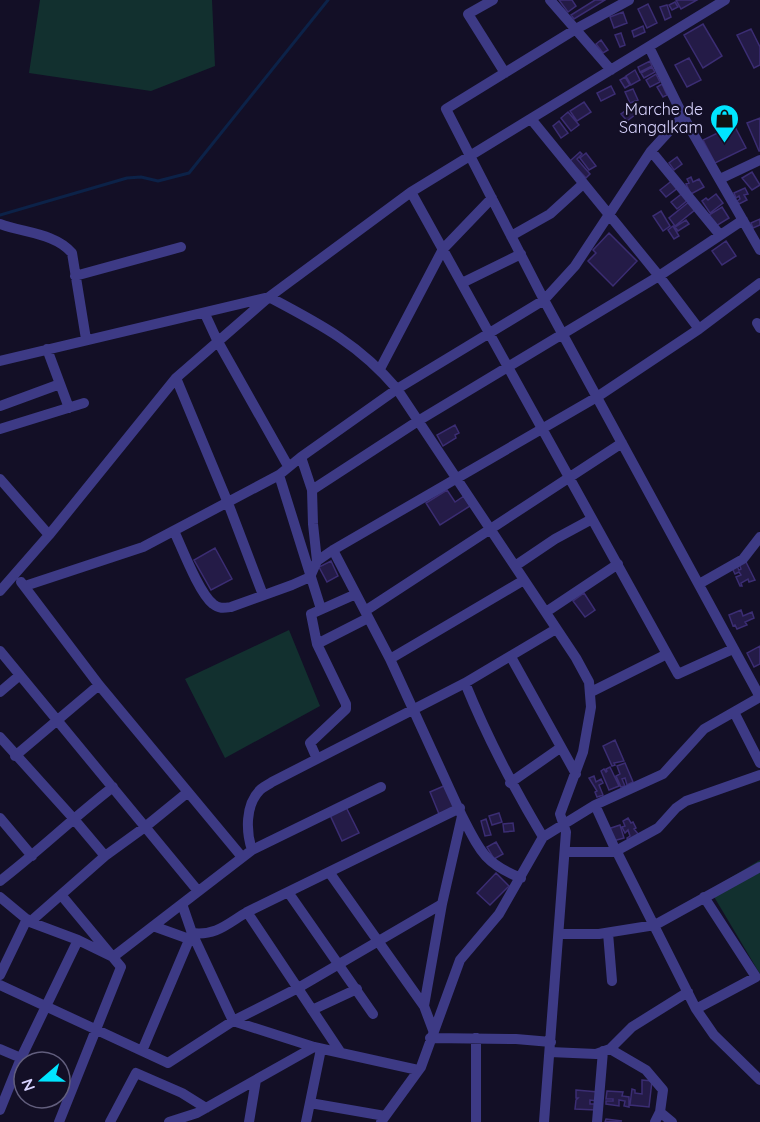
<svg xmlns="http://www.w3.org/2000/svg" width="760" height="1122" font-family="Quicksand,sans-serif">
<rect width="100%" height="100%" fill="#130f26"/>
<path fill="#12302f" d="M40,0H212L215,66L151,91L29,73Z
M289,630L320,706L225,758L185,679Z
M760,860V974L710,890Z"/>
<g fill="none" stroke-linecap="round" stroke-linejoin="round">
<path stroke="#0c2248" stroke-width="3" d="M0,215L127,178L141,177L158,181L189,173L328,0"/>
</g>
<path fill="#241b47" stroke="#3b2d73" stroke-width="1.5" d="M559,0H572L576,6L568,12Z
M595,0H605L574,19L571,15Z
M676,0H697L681,9Z
M675,2L678,7L672,10L669,5Z
M648,4L657,23L647,28L638,9Z
M667,5L671,17L665,20L660,7Z
M623,12L627,23L614,28L610,17Z
M703,24L722,56L703,68L684,35Z
M703,24L722,56L703,68L684,35Z
M643,26L645,32L634,37L632,31Z
M751,29L760,47V65L754,68L737,35Z
M621,33L625,45L620,47L615,35Z
M601,40L608,50L603,53L596,44Z
M689,58L701,80L687,87L675,65Z
M650,61L652,66L640,72L638,67Z
M652,67L655,72L644,78L641,73Z
M635,70L640,80L631,85L626,76Z
M656,74L660,82L650,87L646,80Z
M625,77L630,85L625,88L620,80Z
M662,84L667,95L663,97L657,87Z
M611,86L615,94L601,101L597,93Z
M633,89L638,100L630,103L625,92Z
M584,102L591,112L577,121L570,111Z
M635,104L640,111L627,121L621,114Z
M568,112L579,125L571,131L561,118Z
M760,118V151H759L747,123Z
M559,121L568,133L561,138L553,126Z
M734,125L746,148L715,163L703,140Z
M580,152L582,154L577,159L590,174L586,178L570,161Z
M586,153L596,166L589,170L580,158Z
M677,157L682,164L674,170L669,163Z
M752,172L760,185L752,190L742,178Z
M691,177L693,182L699,179L704,187L691,194L686,184L689,183L687,179Z
M674,179L679,187L666,197L660,190Z
M745,188L748,194L744,195L747,200L739,204L737,201L740,199L739,196L736,198L734,193Z
M684,192L689,199L677,209L671,202Z
M716,194L723,203L710,213L702,201L706,198L708,200Z
M690,201L696,209L675,226L669,218Z
M722,207L729,218L716,226L709,215Z
M661,211L670,226L663,231L653,216Z
M760,219V225L753,228L751,223Z
M686,220L689,224L678,231L675,227Z
M673,226L679,236L674,239L668,230Z
M609,233L637,261L613,286L588,261L596,253L593,250Z
M726,241L736,256L722,265L712,251Z
M455,425L459,433L455,435L456,438L443,446L437,435Z
M447,490L455,502L464,496L470,506L440,525L426,503Z
M215,548L232,579L211,590L194,560Z
M745,560L755,580L749,582L748,579L741,583L742,586H740L736,577L741,575L739,572L735,574L731,566L736,564L739,570L741,569L739,563Z
M331,561L338,576L327,582L319,567Z
M584,593L595,610L585,617L573,601Z
M741,610L743,616L752,612L754,618L745,622L747,625L737,629L735,625L733,626L729,615Z
M760,646V664L754,667L747,653Z
M615,740L624,761L614,763L615,765L612,766L603,746Z
M625,763L633,782L627,785L625,778L622,779L625,786L621,787L616,776L620,774L617,766Z
M610,767L619,786L609,790L601,771L604,769L606,772L607,771L606,769Z
M594,776L596,782L601,779L603,783L599,785L603,795L597,797L595,792L597,791L589,778Z
M446,785L455,807L439,814L430,792Z
M346,807L359,833L342,841L330,815Z
M499,813L502,822L492,825L489,816Z
M628,818L631,823L633,822L636,828L634,829L639,835L628,841L627,838L630,836L628,830L625,833L622,827L625,826L623,821Z
M486,819L491,835L485,836L481,821Z
M513,823L514,831L504,832L503,824Z
M620,825L624,838L613,841L608,829Z
M496,842L503,854L494,859L487,847Z
M496,873L509,886L490,905L477,893Z
M642,1080L652,1081L649,1107L630,1105L632,1089L635,1090V1093L642,1094Z
M576,1090L598,1092L597,1101L590,1100V1104H597L596,1110L575,1109L576,1100L578,1098H576Z
M607,1091L623,1092L622,1096L629,1097V1107L624,1106L625,1101L619,1100V1106L606,1104V1101H613V1099H606Z
M606,1119L622,1121L605,1122Z"/>
<g fill="none" stroke-linecap="round" stroke-linejoin="round">
<path stroke="#3d3a85" stroke-width="10" d="M493,0L468,14L505,73
M550,0L611,70
M629,0L576,29L446,109L544,300L760,697
M649,47L683,116L760,250
M531,119L659,276L699,329
M651,151L720,235
M720,179L760,160
M411,192L678,674L733,649
M0,224C24,233 55,233 72,253L86,339
M511,236L550,214L583,184
M75,276L181,247
M462,283L521,254
M205,314L217,340L288,466
M757,323L760,328
M47,349L69,408
M0,361L269,297C320,324 359,344 397,389L576,658L589,682L591,707L583,752L560,814L566,832L544,1122
M380,369L443,249L492,198
M176,378L228,503L263,595
M0,406L60,384
M0,429L84,403
M301,457L312,490L313,524L317,561
M279,475L321,609
M0,479L49,535
M312,490L418,421L659,276L743,220
M174,531C182,548 199,593 213,604C219,609 224,608 231,607L292,585L310,577L317,561L333,550L597,397L699,329L760,283
M333,550L390,659L462,816L442,904L424,1006L433,1030
M515,566L555,539L592,519
M21,582L99,685L242,857
M699,584L743,559L760,537
M25,586L143,547L279,475L301,457L397,389L544,300L575,266L651,151L683,116
M0,591L49,535L176,378L269,297L411,192L725,0
M365,611L622,443
M546,612L618,564
M317,644L368,618
M0,651L198,891
M511,657L576,774
M390,659L524,580
M465,683C487,737 513,787 543,837
M0,692L20,675
M591,692L667,654
M734,712L760,763
M0,737L73,818L105,856
M15,756L99,685
M317,759L310,743L346,709V704L317,644L311,614L356,594
M510,783L560,748
M595,805L616,851L658,828L676,808L686,801L760,775
M462,816C480,851 484,863 521,878
M0,818L32,856
M252,850C246,832 245,805 260,790C263,787 268,785 272,782L465,683L556,629
M565,852H617L696,1009L714,1035L760,1080
M329,872L424,1006
M0,881C39,851 74,817 113,787
M288,892L373,1014
M0,897L30,922L78,940L113,957L252,850L381,787
M182,904L192,933L233,1021L314,1047L418,1070
M247,912L341,1053
M30,922L105,856L145,827L188,792
M153,926L189,939
M608,933L612,981
M559,934H599L655,925L760,867
M0,975L27,919
M0,985L168,1063
M696,1009L756,977L704,897
M312,1010L357,989
M430,1038L516,1039L551,1042
M0,1049L21,1058
M610,1049L646,1070L663,1090L660,1112L655,1122
M142,1051L192,933C216,936 227,924 247,912L460,808
M550,1052L596,1054L610,1049L632,1027L688,992
M168,1063L233,1021L298,988L442,904
M310,1103L385,1116
M0,1110L21,1058L78,940
M660,1112L672,1122
M59,1122L121,967L62,896
M110,1122L136,1073L182,1093L206,1108
M169,1122L197,1113L314,1047
M249,1122L256,1080
M306,1122L321,1049
M381,1122L421,1067L460,960L499,914L543,837L595,805L663,774L704,729L760,697
M476,1122V1038
M597,1122L603,1051"/>
</g>
<defs>
<symbol id="shop-pin" viewBox="-11 -11 22 30"><path d="M0 17L-7.5 6A9.5 9.5 0 1 1 7.5 6Z" fill="#00e5ff" stroke="#130f26"/><path d="M-5-2.5h2.3a2.7 3.5 0 0 1 5.4 0H5L5.5 6h-11ZM-1.5-2.5h3a1.5 2.3 0 0 0-3 0Z" fill="#111"/></symbol>
</defs>
<g fill-rule="evenodd">
<use href="#shop-pin" x="708" y="102" width="33" height="45"/>
</g>
<g text-anchor="middle" dominant-baseline="central" stroke-width="4.5" stroke-linejoin="round" paint-order="stroke">
<g font-size="16" fill="#d9d4ff" stroke="#130f26" text-anchor="end">
<text x="703" y="109">Marche de<tspan x="703" dy="18">Sangalkam</tspan></text>
</g>
</g>
<g transform="translate(42 1080) rotate(250)"><circle r="28" fill="#130f26" stroke="#625e7d" stroke-width="1.5"/>
<path d="M0-4.5L10 22L0 15L-10 22Z" fill="#00e5ff"/>
<text y="-9" font-size="16" font-weight="bold" text-anchor="middle" fill="#d9d4ff">N</text>
</g>
</svg>
